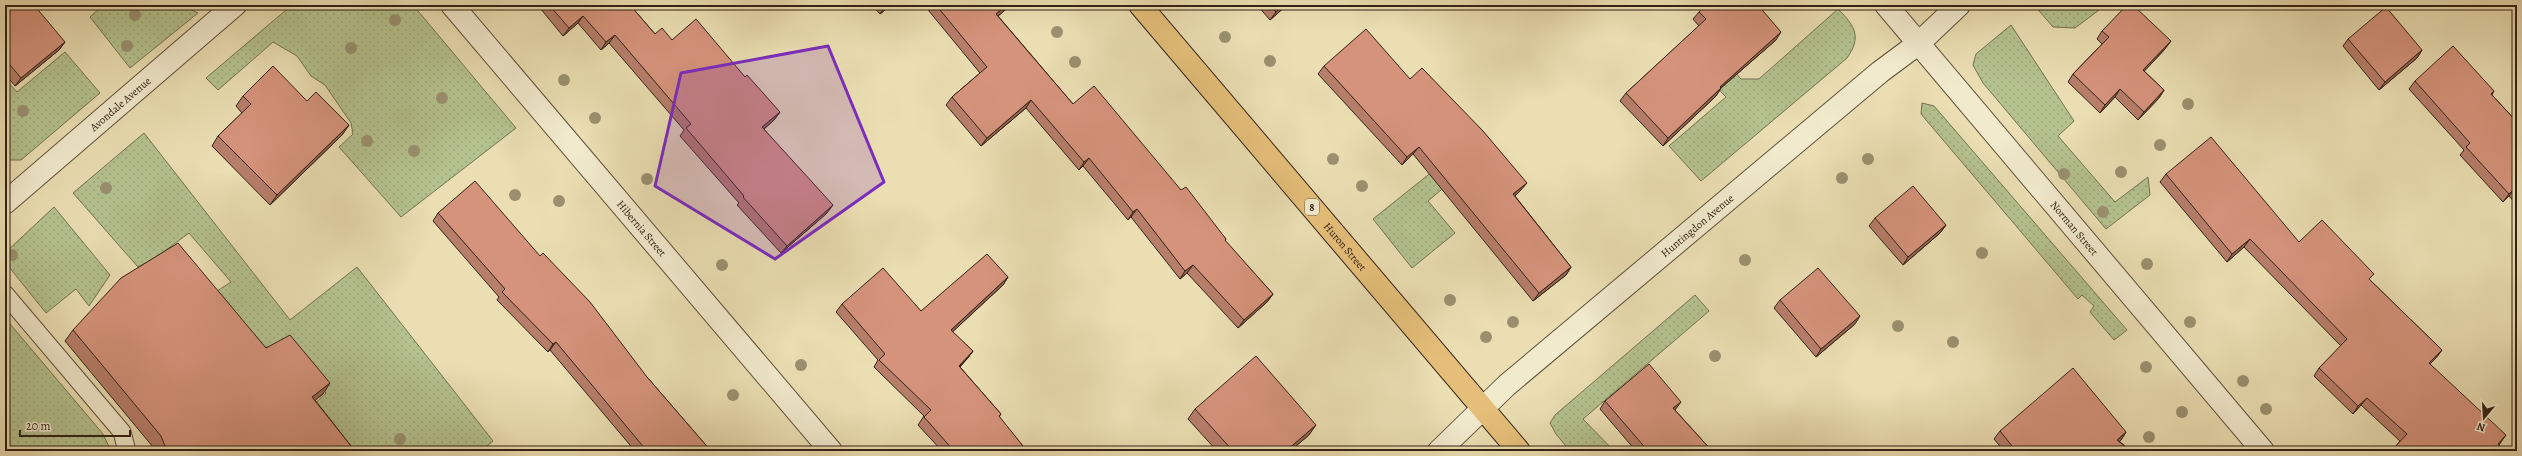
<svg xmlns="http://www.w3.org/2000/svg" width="2522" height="456" font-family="Alegreya,serif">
<defs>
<pattern id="grass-dots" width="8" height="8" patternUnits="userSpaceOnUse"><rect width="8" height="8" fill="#b4c28e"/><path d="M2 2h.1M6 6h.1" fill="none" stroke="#9ba67a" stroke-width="1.8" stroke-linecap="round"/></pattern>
</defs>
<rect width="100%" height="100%" fill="#eadeb2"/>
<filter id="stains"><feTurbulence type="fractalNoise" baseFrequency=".005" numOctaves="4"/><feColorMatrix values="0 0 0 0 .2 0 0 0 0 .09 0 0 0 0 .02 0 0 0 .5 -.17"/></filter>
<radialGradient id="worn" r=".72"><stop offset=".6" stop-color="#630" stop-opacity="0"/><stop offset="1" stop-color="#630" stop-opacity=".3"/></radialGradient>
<path fill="url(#grass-dots)" stroke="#737250" d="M103,5H181L198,13L130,68L90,17Z
M292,5H413L516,128L401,217L339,147L353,134L351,123L325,85L311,76L297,56L273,42L218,90L206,78Z
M2102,5L2099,10L2075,28L2053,27L2035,6Z
M1838,9C1855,26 1862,37 1847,58L1701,181L1669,146L1726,97L1678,47L1697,29L1741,79H1759Z
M2011,25L2074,121L2058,136L2115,202L2148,177L2150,195L2106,229L1983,83L1973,65L1976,54Z
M65,52L100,93L21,160H6L5,79L17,92Z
M1922,103L1934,106L2127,330L2114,340L2090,312L2094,306L2082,295L2078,299L1921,114Z
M144,133L290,320L357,267L493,441L481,451H343L309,409L326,393L282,341L258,351L211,295L231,282L189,233L155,258L138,267L73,193Z
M1448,159L1460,174L1428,201L1455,233L1412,268L1373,219Z
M54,207L110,275L89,306L76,289L46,313L5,262V253Z
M1695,295L1709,311L1583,419L1614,451H1570L1556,434L1550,423L1555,415Z
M5,318L103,434L111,451H5Z"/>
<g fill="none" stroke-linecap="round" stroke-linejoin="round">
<defs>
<path id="service" d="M5,294L122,432L127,451"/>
<g id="minor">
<path id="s1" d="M452,5L831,451"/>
<path id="s2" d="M1886,5L2263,451"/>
<path id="s3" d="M5,203L235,5"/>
<path id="s4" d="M1439,451L1507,385L1880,72L1919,43L1959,5"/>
</g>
<g id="primary">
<path id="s5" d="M1140,5L1519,451"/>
</g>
</defs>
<use href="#service" stroke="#60503b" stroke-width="19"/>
<use href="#minor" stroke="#60503b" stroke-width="24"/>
<use href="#primary" stroke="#322113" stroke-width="24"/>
<use href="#service" stroke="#f1eacd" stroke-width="17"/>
<use href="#minor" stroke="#f1eacd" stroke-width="22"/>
<use href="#primary" stroke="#e5bf79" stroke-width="22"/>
</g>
<g fill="#9a906f">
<circle cx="135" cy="15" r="6"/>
<circle cx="395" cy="20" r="6"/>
<circle cx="1057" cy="32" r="6"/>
<circle cx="1225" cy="37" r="6"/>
<circle cx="127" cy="46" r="6"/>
<circle cx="351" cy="48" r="6"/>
<circle cx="1270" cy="61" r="6"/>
<circle cx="1075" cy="62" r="6"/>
<circle cx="564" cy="80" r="6"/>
<circle cx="442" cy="98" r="6"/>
<circle cx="2188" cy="104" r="6"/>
<circle cx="23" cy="111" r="6"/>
<circle cx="595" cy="118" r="6"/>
<circle cx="367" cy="141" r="6"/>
<circle cx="2160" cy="145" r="6"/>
<circle cx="414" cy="151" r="6"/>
<circle cx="1333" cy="159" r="6"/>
<circle cx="1868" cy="159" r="6"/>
<circle cx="2121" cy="172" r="6"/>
<circle cx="2064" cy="174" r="6"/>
<circle cx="1842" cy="178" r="6"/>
<circle cx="647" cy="179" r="6"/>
<circle cx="1362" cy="186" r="6"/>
<circle cx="106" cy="188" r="6"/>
<circle cx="515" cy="195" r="6"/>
<circle cx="559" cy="201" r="6"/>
<circle cx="2103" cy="212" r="6"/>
<circle cx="1982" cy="253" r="6"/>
<circle cx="12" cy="255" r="6"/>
<circle cx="1745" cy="260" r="6"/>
<circle cx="2147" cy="264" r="6"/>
<circle cx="722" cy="265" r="6"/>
<circle cx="1450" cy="300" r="6"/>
<circle cx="1513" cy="322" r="6"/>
<circle cx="2190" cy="322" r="6"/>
<circle cx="1898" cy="326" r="6"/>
<circle cx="1486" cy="337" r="6"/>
<circle cx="1953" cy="342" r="6"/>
<circle cx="1715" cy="356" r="6"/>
<circle cx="801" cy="365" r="6"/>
<circle cx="2146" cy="367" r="6"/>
<circle cx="2243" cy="381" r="6"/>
<circle cx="733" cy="395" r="6"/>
<circle cx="2266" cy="409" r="6"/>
<circle cx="2182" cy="412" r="6"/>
<circle cx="2149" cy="437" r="6"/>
<circle cx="400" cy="439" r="6"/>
</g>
<path fill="#b77e6a" stroke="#322113" d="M5,5L65,42L59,50L15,86L5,74Z
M542,5H630L655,34L672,40L745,77L780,112L774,120L764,129L827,213L781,253L737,205L739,203L680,136L684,130L609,43L601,50L578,23L563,36L540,8Z
M872,5H891L880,14Z
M924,5H1011L998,16L1073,104L1181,190L1226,239L1225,241L1273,294L1267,302L1238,328L1187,273L1180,279L1131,217L1128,220L1083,166L1079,170L1026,108L981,146L946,105L952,97L980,73Z
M1257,5H1287L1270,20Z
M1699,5H1758L1776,40L1721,88L1716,96L1663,146L1620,101L1626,93L1699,26L1693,19L1699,12L1702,9Z
M2102,31L2165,49L2144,71L2164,90L2159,98L2138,120L2115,97L2100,113L2068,82L2073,74L2102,44L2097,39Z
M2348,39L2422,50L2417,58L2379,90L2343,46Z
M1324,66L1410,79L1521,190L1515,196L1571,267L1566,275L1533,301L1413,154L1402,165L1318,74Z
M2415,81L2494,91L2492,95L2517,122V205L2509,196L2503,202L2460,155L2464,150L2409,89Z
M243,96L307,101L349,125L342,135L270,205L212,146L218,136L242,113L236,106Z
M2166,174L2299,242L2370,280L2442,350L2436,358L2430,364L2501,442L2499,445L2504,451H2392L2400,441L2361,405L2353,414L2314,376L2319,368L2341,346L2244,247L2227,262L2160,182Z
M438,213L647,377L711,451H635L550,350L548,352L497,300L499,297L433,221Z
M1875,218L1946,225L1940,233L1903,265L1869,226Z
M1008,277L1003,285L952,332L973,351L967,359L960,367L1001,414L999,417L1027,451H942L918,425L924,416L874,367L878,360L836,312L842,304L921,311Z
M1780,300L1855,324L1816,357L1774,308Z
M73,330L266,348L323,394L315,400L355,451H155L153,447L65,341Z
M1605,401L1675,410L1712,451H1636L1600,409Z
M1195,409L1309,435L1290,451H1217L1188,419Z
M2000,431L2126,432L2121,440L2119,441L2131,451H2004L1994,439Z"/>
<path fill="#956756" stroke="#322113" d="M887,5H891L880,14L885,6Z
M1007,5H1011L991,22L996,14Z
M1283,5H1287L1270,20L1276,12Z
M583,16L578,23L563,36L569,28Z
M1781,32L1776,40L1714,94L1720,87Z
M615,35L609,43L601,50L606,42Z
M2171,41L2165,49L2138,78L2143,70Z
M65,42L59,50L15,86L21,78Z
M2422,50L2417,58L2379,90L2385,82Z
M1721,88L1716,96L1663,146L1668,138Z
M2120,89L2115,97L2100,113L2105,105Z
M2164,90L2159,98L2138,120L2144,112Z
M1031,100L1026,108L981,146L987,138Z
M780,112L774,120L757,135L762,127Z
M349,125L342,135L270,205L277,195Z
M1419,147L1413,154L1402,165L1407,157Z
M1089,158L1083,166L1079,170L1084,162Z
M1527,183L1521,190L1508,202L1513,194Z
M2515,188L2509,196L2503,202L2509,194Z
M833,205L827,213L781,253L787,246Z
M1137,209L1131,217L1128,220L1133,212Z
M1946,225L1940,233L1903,265L1908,257Z
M2250,239L2244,247L2227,262L2232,254Z
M1193,265L1187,273L1180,279L1185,271Z
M1571,267L1566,275L1533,301L1539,293Z
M1008,277L1003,285L946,338L951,330Z
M1273,294L1267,302L1238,328L1244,320Z
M1860,316L1855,324L1816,357L1821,349Z
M556,342L550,350L548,352L553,344Z
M2442,350L2436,358L2423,371L2429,363Z
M973,351L967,359L953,373L959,366Z
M330,383L323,394L305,408L312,397Z
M2367,398L2361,405L2353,414L2358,406Z
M1681,402L1675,410L1673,408Z
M1316,425L1309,435L1290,451H1286Z
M2126,432L2121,440L2111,448L2117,440Z
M2506,435L2501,442L2493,451L2498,444Z"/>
<path fill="#d5937b" stroke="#322113" d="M5,5H34L65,42L21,78L5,59Z
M549,5H630L655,34L662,28L672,40L696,19L745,77L747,75L780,112L762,127L833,205L787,246L743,197L744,196L686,128L691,124L615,35L606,42L583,16L569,28Z
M936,5H1007L996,14L1073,104L1094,86L1181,190L1186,187L1226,239L1225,240L1273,294L1244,320L1193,265L1185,271L1137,209L1133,212L1089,158L1084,162L1031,100L987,138L952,97L987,67Z
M1270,5H1283L1276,12Z
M1706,5H1758L1781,32L1720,87L1721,88L1668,138L1626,93L1706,19L1699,12Z
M2127,5H2133L2171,41L2143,70L2164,90L2144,112L2120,89L2105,105L2073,74L2109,37L2102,31Z
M2386,7L2422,50L2385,82L2348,39Z
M1366,29L1410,79L1422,68L1483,131L1527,183L1513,194L1571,267L1539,293L1419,147L1407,157L1324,66Z
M2453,46L2494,91L2491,94L2517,122V191L2515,188L2509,194L2466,147L2470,143L2415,81Z
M273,66L307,101L316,92L349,125L277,195L218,136L251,104L243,96Z
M2211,137L2299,242L2322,220L2374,274L2369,279L2442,350L2429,363L2506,435L2498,444L2504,451H2395L2393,449L2407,434L2367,398L2358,406L2319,368L2347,339L2250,239L2232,254L2166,174Z
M475,181L540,256L543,253L590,302L647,377L711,451H647L556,342L553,344L502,292L505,289L438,213Z
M1913,186L1946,225L1908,257L1875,218Z
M178,243L266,348L290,335L330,383L312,397L355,451H167L161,436L73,330L121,278Z
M987,254L1008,277L951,330L973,351L959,366L1001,414L999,416L1027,451H954L924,417L931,410L879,360L885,354L842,304L883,268L921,311Z
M1818,268L1860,316L1821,349L1780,300Z
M1256,356L1316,425L1286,451H1233L1195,409Z
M1649,364L1681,402L1673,408L1712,451H1648L1605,401Z
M2073,368L2126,432L2117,440L2131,451H2016L2000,431Z"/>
<path fill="#7b2cbf" fill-opacity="0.2" stroke="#7b2cbf" stroke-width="3" stroke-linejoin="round" d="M828,46L884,182L775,259L655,186L681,73Z"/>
<g text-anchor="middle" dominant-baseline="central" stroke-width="4" stroke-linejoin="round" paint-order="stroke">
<rect fill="#f1eacd" stroke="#6b5d4b" stroke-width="1" x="1305" y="199" width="14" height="16" rx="3"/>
<g font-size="10" font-weight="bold" fill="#322113">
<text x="1312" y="207">8</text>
</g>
<g font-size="11" fill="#322113" stroke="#f1eacd">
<text stroke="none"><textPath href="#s3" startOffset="152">Avondale Avenue</textPath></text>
<text stroke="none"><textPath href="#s4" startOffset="343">Huntingdon Avenue</textPath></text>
<text stroke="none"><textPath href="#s1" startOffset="293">Hibernia Street</textPath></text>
<text stroke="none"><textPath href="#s2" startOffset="292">Norman Street</textPath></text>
<text stroke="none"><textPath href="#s5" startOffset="317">Huron Street</textPath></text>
</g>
</g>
<rect width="2522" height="456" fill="none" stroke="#eadeb2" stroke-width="20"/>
<rect x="6" y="6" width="2510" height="444" fill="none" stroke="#322113" stroke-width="2"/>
<rect x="10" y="10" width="2502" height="436" fill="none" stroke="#322113"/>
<g transform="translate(2484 418) rotate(198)" stroke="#f1eacd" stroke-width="3" paint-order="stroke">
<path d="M0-3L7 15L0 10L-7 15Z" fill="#322113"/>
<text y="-6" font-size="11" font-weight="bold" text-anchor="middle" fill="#322113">N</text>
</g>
<path d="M20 430v6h110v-6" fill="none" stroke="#322113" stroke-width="2"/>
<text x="26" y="430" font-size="12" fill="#322113" stroke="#f1eacd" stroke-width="3" paint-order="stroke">20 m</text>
<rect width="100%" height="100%" filter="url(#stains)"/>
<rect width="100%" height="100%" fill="url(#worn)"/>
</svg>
